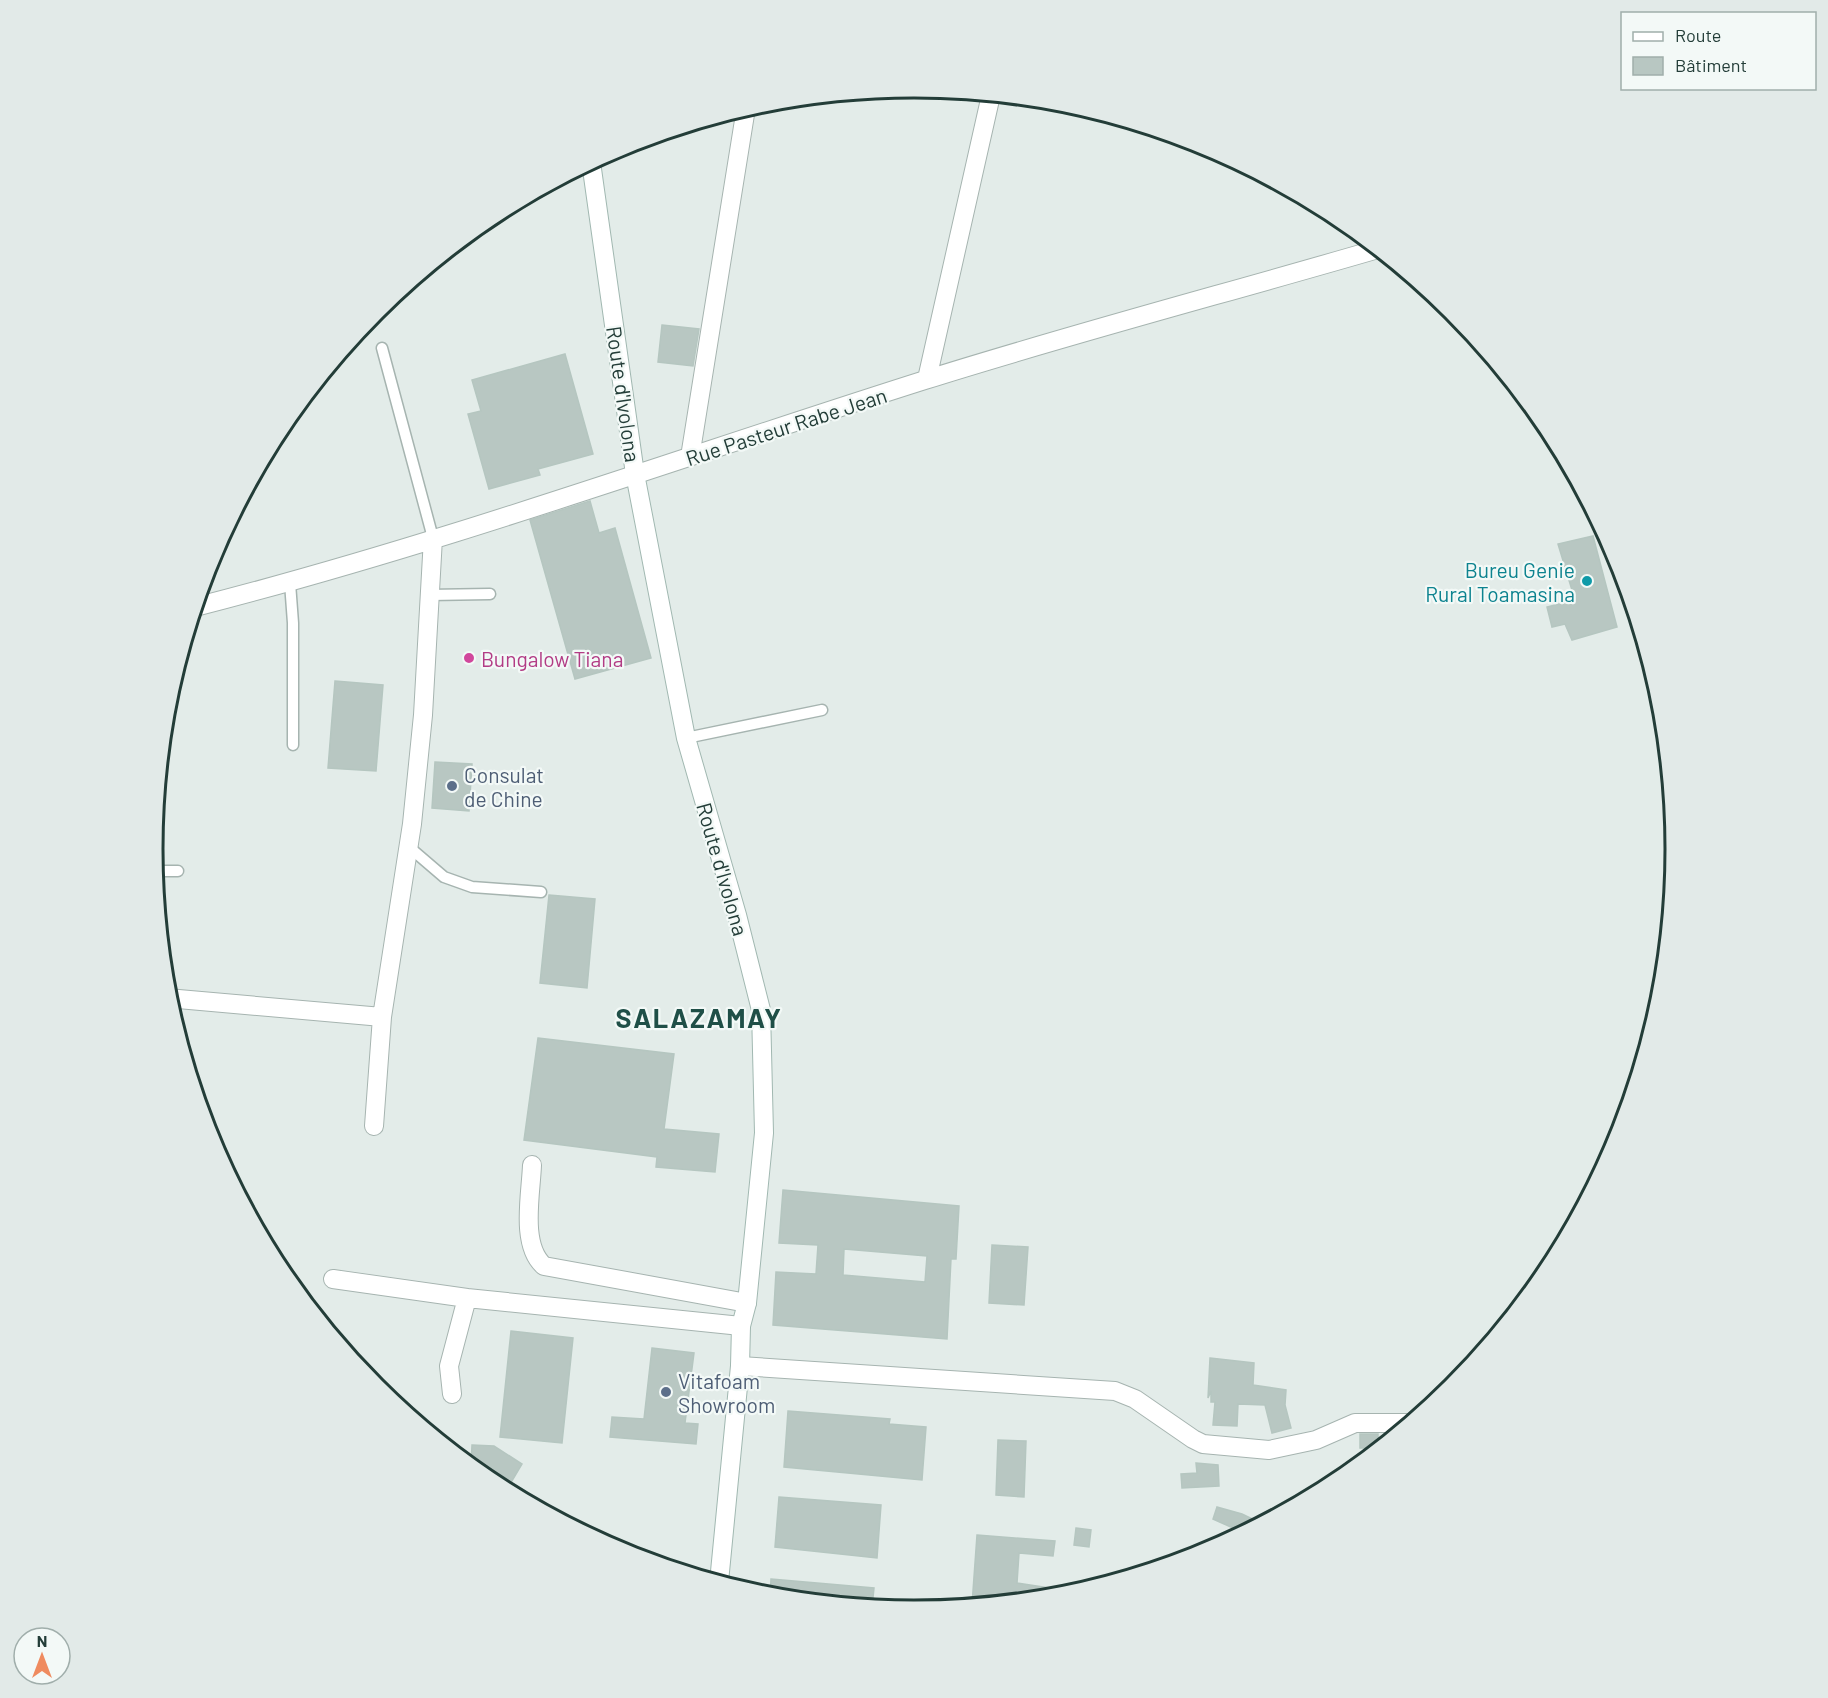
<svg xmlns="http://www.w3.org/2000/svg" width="1828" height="1698" font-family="Barlow,sans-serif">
<rect width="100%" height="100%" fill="#e3ece9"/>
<path fill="#d1dcd8" d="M1608,539L1618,558L1662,710Z"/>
<path fill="#b8c7c2" stroke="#b5c6c0" stroke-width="1.5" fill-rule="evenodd" d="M662,325L699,329L693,366L658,362Z
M565,354L593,454L538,469L540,475L489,489L468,414L481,411L472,380Z
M590,501L599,533L615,528L651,658L575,679L530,520Z
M1593,536L1617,627L1572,640L1565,624L1552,627L1547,607L1575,600L1558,544Z
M335,681L383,685L376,771L328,768Z
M435,762L472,764L469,811L432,808Z
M549,895L595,899L587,988L540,983Z
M538,1038L674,1054L664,1129L719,1134L715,1172L656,1167L657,1157L524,1140Z
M783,1190L959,1206L956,1259H951L947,1339L773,1325L776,1272L816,1274L818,1245L779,1243ZM844,1249L927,1256L925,1282L843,1275Z
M992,1245L1028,1247L1024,1305L989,1303Z
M511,1331L573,1338L562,1443L500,1437Z
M652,1348L694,1353L685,1423L698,1424L696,1444L610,1437L612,1417L644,1419Z
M1210,1358L1254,1363L1253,1385L1286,1390L1285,1405L1291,1428L1272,1433L1265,1405L1238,1404L1237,1426L1213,1425L1215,1402H1211V1391L1208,1398Z
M788,1411L890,1419L889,1424L926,1427L922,1480L784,1467Z
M1360,1434H1378V1448H1360Z
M998,1440L1026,1441L1024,1497L996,1495Z
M472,1445L494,1446L522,1464L506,1491L471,1466Z
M1196,1463L1218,1465L1219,1486L1182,1488L1181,1474L1197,1473Z
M779,1497L881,1505L877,1558L775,1547Z
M1217,1507L1242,1514L1261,1523L1244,1533L1213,1519Z
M1076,1528L1091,1530L1089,1547L1074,1545Z
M977,1535L1055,1541L1053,1556L1019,1553L1017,1583L1069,1591V1594L972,1605Z
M771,1579L874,1588L872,1607L770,1597Z"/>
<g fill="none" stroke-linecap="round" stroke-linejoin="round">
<defs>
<path id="service" d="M382,348L433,538
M290,583L293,623V745
M429,595L490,594
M686,738L822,710
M409,847L444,877L472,887L541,892
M154,871H178"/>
<path id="minor" d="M927,379L991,95
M690,457L746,108
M195,607C442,544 682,457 925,380C1074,333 1227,293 1378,249
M167,998L382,1017
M374,1126L382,1017L412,824L423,715L433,538
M532,1165C531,1194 520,1245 544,1266L747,1303
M333,1279L467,1298
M740,1366L1115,1391L1135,1399L1193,1439L1203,1444L1269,1450L1316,1440L1355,1423H1410
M452,1394L449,1366L467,1298L741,1326"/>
<path id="secondary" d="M591,162L635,474L686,738L737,915L761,1010L764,1133L747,1303L741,1326L740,1366L719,1582"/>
</defs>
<use href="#service" stroke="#a6b4b0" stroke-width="13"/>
<use href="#minor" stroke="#a6b4b0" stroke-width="20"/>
<use href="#secondary" stroke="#a1b8b1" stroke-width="20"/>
<use href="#service" stroke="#fff" stroke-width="10"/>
<use href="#minor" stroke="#fff" stroke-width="18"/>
<use href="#secondary" stroke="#fff" stroke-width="18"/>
</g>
<circle fill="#0f9aa8" stroke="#f3f9f7" stroke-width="2" cx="1587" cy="581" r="6"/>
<circle fill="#d1479c" stroke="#f3f9f7" stroke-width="2" cx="469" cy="658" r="6"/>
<g fill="#5c6f8a" stroke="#f3f9f7" stroke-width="2">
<circle cx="452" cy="786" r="6"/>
<circle cx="666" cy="1392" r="6"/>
</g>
<g text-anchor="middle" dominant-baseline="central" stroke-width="4.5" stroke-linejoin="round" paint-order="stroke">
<g font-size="21" fill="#233d38" stroke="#f3f9f7">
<text transform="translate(624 394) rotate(82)">Route d'Ivolona</text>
<text transform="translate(786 426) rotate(-18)">Rue Pasteur Rabe Jean</text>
<text transform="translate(723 869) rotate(74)">Route d'Ivolona</text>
</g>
<g font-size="21" fill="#0d838f" stroke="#f3f9f7" text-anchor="end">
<text x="1575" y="569">Bureu Genie<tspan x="1575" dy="24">Rural Toamasina</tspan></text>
</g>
<g font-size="21" fill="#b23c85" stroke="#f3f9f7" text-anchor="start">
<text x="481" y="658">Bungalow Tiana</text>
</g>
<g font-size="21" fill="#4e5e75" stroke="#f3f9f7" text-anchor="start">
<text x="464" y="774">Consulat<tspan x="464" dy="24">de Chine</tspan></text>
<text x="678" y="1380">Vitafoam<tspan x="678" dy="24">Showroom</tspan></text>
</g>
<g font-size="27" font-weight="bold" letter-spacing="1.5" fill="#1f4f47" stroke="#f3f9f7">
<text x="699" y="1017">SALAZAMAY</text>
</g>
</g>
<path d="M0 0H1828V1698H0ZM163 849a751 751 0 1 1 1502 0a751 751 0 1 1-1502 0Z" fill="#e2eae8" fill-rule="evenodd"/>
<path fill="none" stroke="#233d38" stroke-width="3" d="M163 849a751 751 0 1 1 1502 0a751 751 0 1 1-1502 0Z"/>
<rect x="1621" y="12" width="195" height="78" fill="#f3f9f7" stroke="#a0aeab" stroke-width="1.5"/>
<rect x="1633" y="32" width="30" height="9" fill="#ffffff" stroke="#a0aeab" stroke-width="1.5"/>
<text x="1675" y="42" font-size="18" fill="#233d38">Route</text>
<rect x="1633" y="57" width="30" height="18" fill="#b8c7c2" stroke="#a0aeab" stroke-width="1.5"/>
<text x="1675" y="72" font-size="18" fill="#233d38">Bâtiment</text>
<g transform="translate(42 1656)"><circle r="28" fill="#f3f9f7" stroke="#a0aeab" stroke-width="1.5"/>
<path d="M0-4.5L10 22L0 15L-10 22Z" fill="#ef8b5f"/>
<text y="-9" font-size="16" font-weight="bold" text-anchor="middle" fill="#233d38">N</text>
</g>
</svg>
